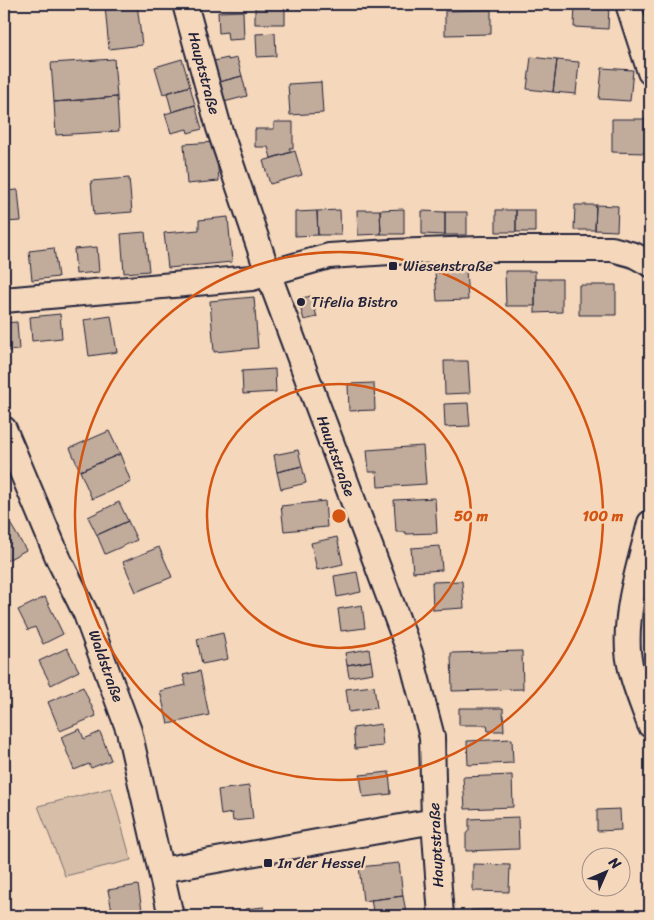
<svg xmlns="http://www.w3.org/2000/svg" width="654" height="920" font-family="Sriracha,sans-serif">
<rect width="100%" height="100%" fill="#f5d8bb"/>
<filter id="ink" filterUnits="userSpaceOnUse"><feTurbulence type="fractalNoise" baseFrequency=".02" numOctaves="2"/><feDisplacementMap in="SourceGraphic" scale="10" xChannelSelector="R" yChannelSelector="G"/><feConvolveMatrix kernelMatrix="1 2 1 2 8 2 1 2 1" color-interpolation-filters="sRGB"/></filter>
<g filter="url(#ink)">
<path fill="#d6bea8" stroke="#7c7072" d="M111,788L131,860L65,876L38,806Z"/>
<path fill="#c1ab9b" stroke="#22223b" d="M137,4L142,45L109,49L105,6Z
M255,4H285V24H255Z
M575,4H609L608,29L574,27Z
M491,10V34L445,35V11Z
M243,11L244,39L228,40L227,32L219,33L218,12Z
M275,33L276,56L257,57L256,34Z
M531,57L557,60L553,92L527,89Z
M228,58V60L237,58L242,76L219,82L214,61Z
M114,59L117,97L54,102L51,63Z
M182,59L190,86L163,94L155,67Z
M557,60L579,62L576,94L553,92Z
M602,68L633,70L630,101L599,99Z
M242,76L247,96L224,102L219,82Z
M321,82L323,113L290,115L288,84Z
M190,86L195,105L172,112L167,93Z
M117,97L119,131L56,135L54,102Z
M195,105L202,129L188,133L187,129L171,133L165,114Z
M612,119H645V153L612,152Z
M274,122H293V148H289L291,152L271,158L268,147H255V129H274Z
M216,142L219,181L187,184L184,144Z
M295,151L302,175L270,184L263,161Z
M129,178L132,212L94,215L91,181Z
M645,187H650V227H646Z
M18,190L21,221L4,222V191Z
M575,205H596L595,230H574Z
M596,205L618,206L617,231L595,230Z
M404,209V234H381L380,210Z
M340,210L341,235H318L317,211Z
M357,210H380L381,234L358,235Z
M496,210H516V232H496Z
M516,210H535V232H516Z
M317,211L318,235L295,236V212Z
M422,211L445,212V235L422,234Z
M445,212H467V235H445Z
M228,217L232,262L168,268L164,233L199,230V220Z
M145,232L149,271L124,273L121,234Z
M4,247H6L9,280L4,281Z
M97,247L99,272L76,274L74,249Z
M54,248L58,277L32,280L29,251Z
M466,270L468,300L437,301L435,272Z
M505,271H535V306H506Z
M535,279H562V312L535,313Z
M579,285H616V315H579Z
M311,296L317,317L304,320L298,299Z
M254,297L258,348L214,352L210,301Z
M60,314L62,338L32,341L30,317Z
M111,316L117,352L89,356L84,320Z
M17,322L19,350L4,351V323Z
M444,361H468L470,393L445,394Z
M275,369L276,392L243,394L242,371Z
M374,383L375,410L349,411L348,384Z
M468,403L470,426L445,427L444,404Z
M109,431L120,454L80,471L70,448Z
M423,446L426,484L378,487L377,472H369L367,450Z
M298,450L302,466L277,472L274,455Z
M120,454L131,482L92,499L80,471Z
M302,466L306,483L281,489L277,472Z
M435,498L437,533L406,534V532H396L394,500Z
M325,501L327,527L284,531L281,506Z
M119,502L128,521L97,535L88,517Z
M8,520L26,550L4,562V523Z
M128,521L137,540L105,554L97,535Z
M337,537L343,564L317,570L311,543Z
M440,546L442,570L413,572L411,548Z
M159,547L172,577L136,592L123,562Z
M357,572L361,592L337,597L334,576Z
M462,581L464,608L433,610L432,582Z
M45,597L63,634L43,644L35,627L28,630L18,610Z
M362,605L365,628L341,631L338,609Z
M223,633L228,659L202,664L197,639Z
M67,648L79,671L51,685L39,661Z
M369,649L371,661L347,665L345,653Z
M522,651L523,689L452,691L451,653Z
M371,661L373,673L349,677L347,665Z
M200,671L209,715L168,724L160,691L186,685L183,675Z
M374,686L377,708L349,712L346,689Z
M83,687L96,716L60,731L48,702Z
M459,708H503L504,731H488L487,725H459Z
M381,724L383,746L355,749L353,728Z
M80,729L84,739L100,732L111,760L91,768L89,764L74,770L61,737Z
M512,739L513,763L468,765L467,741Z
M389,772L391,794L363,797L360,775Z
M512,775L513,807L465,809L463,777Z
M249,786L253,819L233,821L232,813L221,815L218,790Z
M620,809L621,830L597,831V810Z
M518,817L519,849L466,851V834L469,830V819Z
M399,863L403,896L363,901L359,867Z
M473,864L510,865L509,892L473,891Z
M138,885L143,916H113L108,890Z
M403,896L406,912L374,916L371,900Z
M264,907L265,916H246L245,909Z
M508,909V916H471V910Z"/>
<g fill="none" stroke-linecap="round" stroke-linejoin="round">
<defs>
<path id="minor" d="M185,4L219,128L268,273L410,653L432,737L434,821L441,916
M628,4L650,72
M4,300L252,278L329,256L390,252L480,249H612L634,255L650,264
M4,429L59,560L86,614L129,731L171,916
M650,523C640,564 625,608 628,651C630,676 642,702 650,725
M161,870L434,821"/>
</defs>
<use href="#minor" stroke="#22223b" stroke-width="28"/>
<use href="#minor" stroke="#f5d8bb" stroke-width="24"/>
</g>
</g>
<g fill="none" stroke="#d45411" stroke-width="2.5">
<circle cx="339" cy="516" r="132"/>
<circle cx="339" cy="516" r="264"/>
</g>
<g fill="#22223b" stroke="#f5d8bb" stroke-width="2">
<rect x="388" y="261" width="10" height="10" rx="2.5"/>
<circle cx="301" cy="302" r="5"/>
<rect x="263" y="858" width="10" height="10" rx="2.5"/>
</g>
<g text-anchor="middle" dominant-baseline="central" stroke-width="5" stroke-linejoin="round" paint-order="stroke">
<g font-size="15" fill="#22223b" stroke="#f5d8bb">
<text transform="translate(204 73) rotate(75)">Hauptstraße</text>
<text transform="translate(336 456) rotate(70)">Hauptstraße</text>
<text transform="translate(106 666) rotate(70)">Waldstraße</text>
<text transform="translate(436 845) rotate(-93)">Hauptstraße</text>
</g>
<g font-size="15" fill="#22223b" stroke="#f5d8bb" text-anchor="start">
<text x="403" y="266">Wiesenstraße</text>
<text x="311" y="302">Tifelia Bistro</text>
<text x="278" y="863">In der Hessel</text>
</g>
</g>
<circle cx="339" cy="516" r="8" fill="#d45411" stroke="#f5d8bb" stroke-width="2.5"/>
<g font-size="15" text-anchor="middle" font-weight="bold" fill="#d45411" stroke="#f5d8bb" stroke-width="5" stroke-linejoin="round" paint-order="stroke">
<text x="471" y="521">50 m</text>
<text x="603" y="521">100 m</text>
</g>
<rect width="654" height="920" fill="none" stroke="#f5d8bb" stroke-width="20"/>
<rect x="10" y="10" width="634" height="900" fill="none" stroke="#22223b" stroke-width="2" filter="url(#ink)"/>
<g transform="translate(606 872) rotate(45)"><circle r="24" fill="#f5d8bb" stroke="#a18f88"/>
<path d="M0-4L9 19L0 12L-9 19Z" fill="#22223b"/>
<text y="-8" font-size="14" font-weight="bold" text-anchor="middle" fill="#22223b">N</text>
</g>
</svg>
